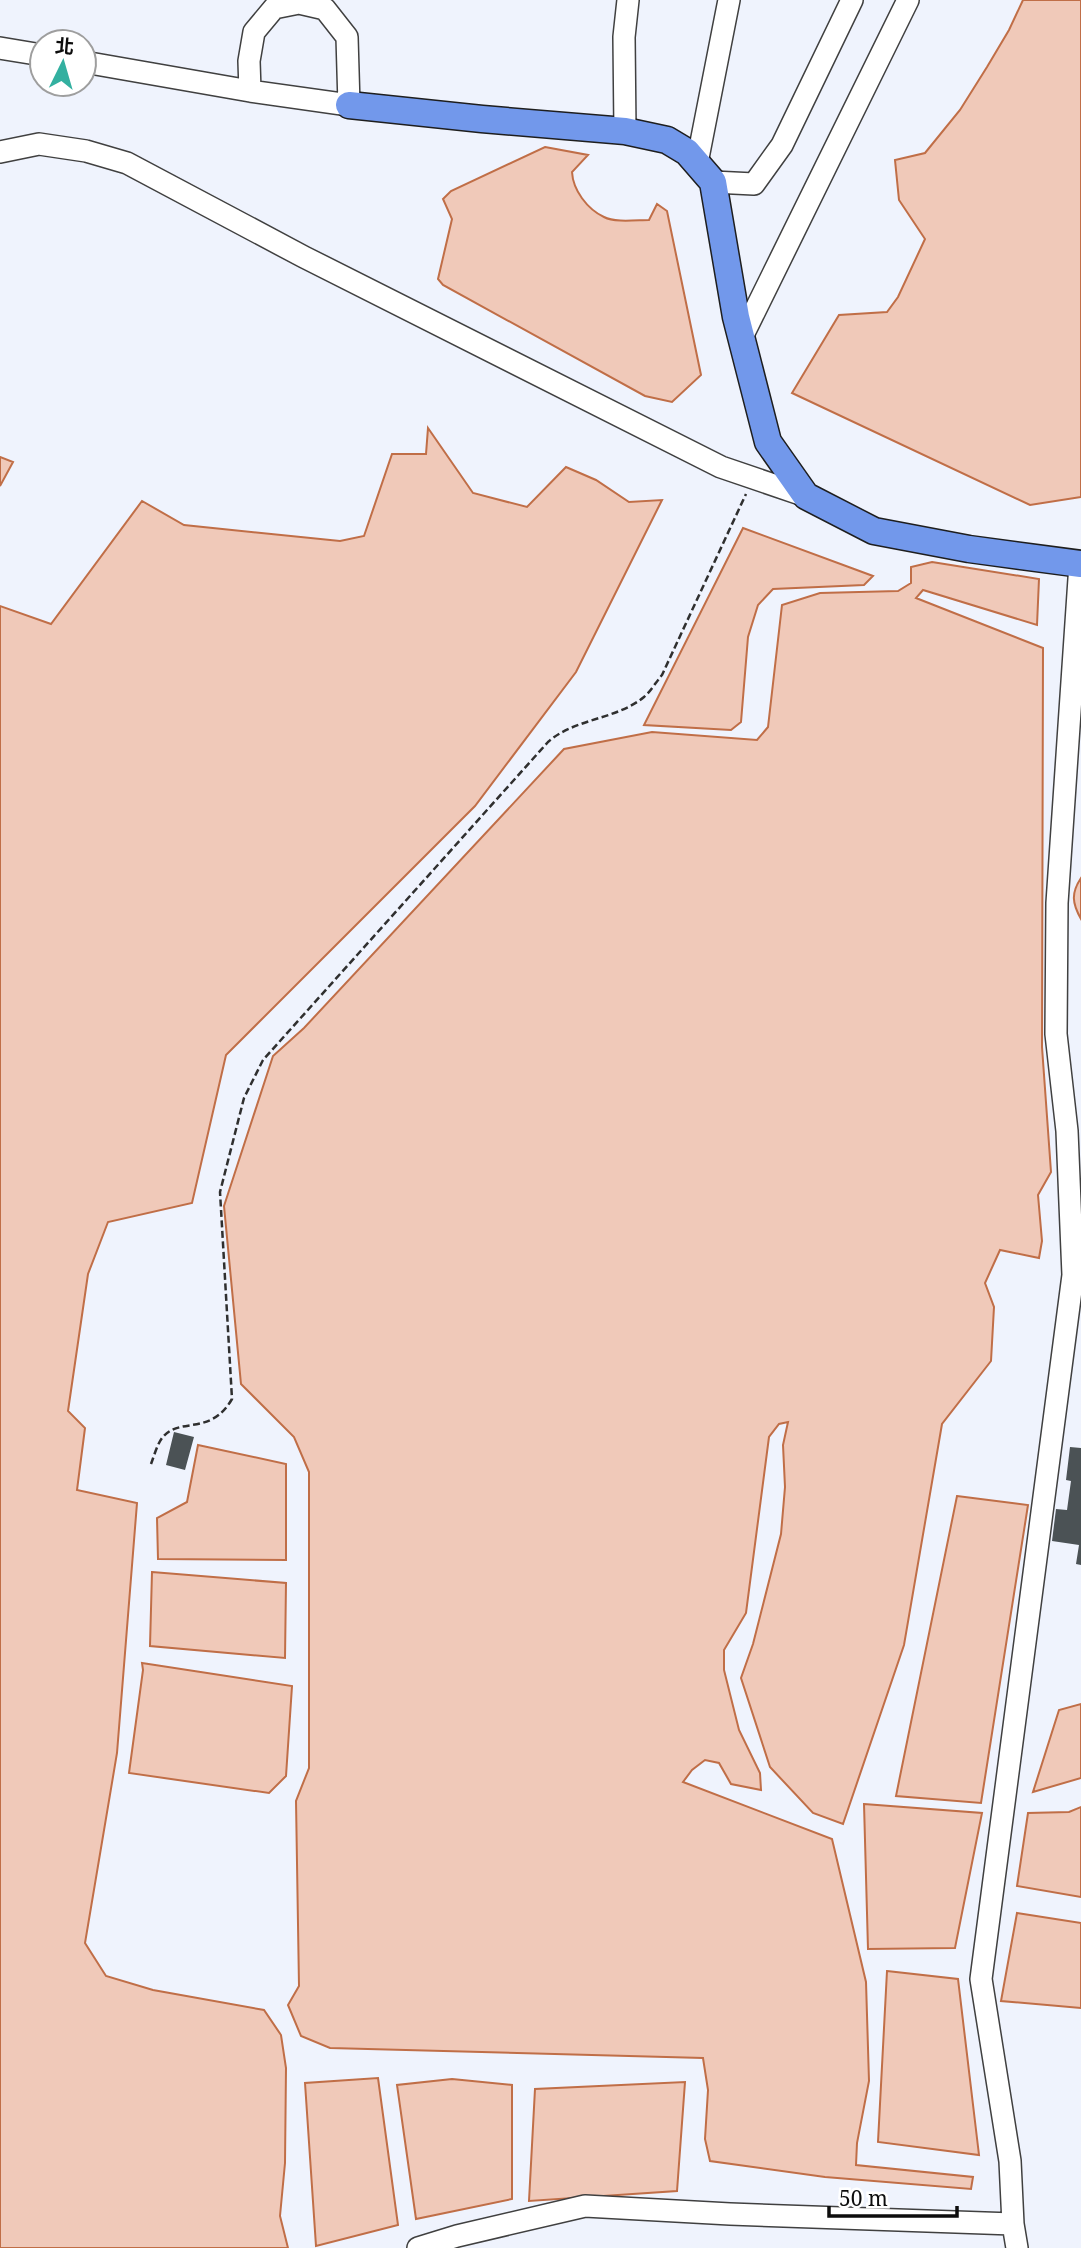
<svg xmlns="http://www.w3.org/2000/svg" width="1081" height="2248" font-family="'Noto Serif','Noto Sans TC',serif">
<rect width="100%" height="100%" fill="#eff3fd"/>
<path fill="#f0c9b9" stroke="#c06e47" stroke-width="2" d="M1023,0H1081V497L1030,505L792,393L839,315L887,312L898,297L925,239L899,200L895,160L925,153L960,110L987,67L1009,30Z
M545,147L588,155L572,172C573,190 587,209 604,217C615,223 637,220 649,220L657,204L667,211L701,375L672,402L645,396L443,285L438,279L452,219L443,199L451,191Z
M428,428L473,493L527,507L566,467L596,480L629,502L662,500L576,672L475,806L226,1055L192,1203L108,1222L88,1274L68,1411L85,1428L77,1490L137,1503L117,1753L85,1943L106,1976L153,1990L264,2010L281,2035L286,2068L285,2163L280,2216L288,2248H0V606L51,624L142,501L184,525L340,541L364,536L392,454H426Z
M0,457L13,462L0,486Z
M743,528L873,576L864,585L773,589L758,605L748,637L741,722L731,730L644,725Z
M932,562L1039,579L1037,625L923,590L916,598L1043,648L1042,1047L1051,1172L1038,1195L1042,1241L1039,1258L1000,1250L985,1283L994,1307L991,1361L942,1424L904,1645L843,1824L813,1813L770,1767L741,1678L753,1644L781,1534L785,1487L783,1445L788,1422L779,1424L769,1437L746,1613L724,1650V1670L739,1730L760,1773L761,1790L731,1784L719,1763L705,1760L692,1770L683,1782L832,1839L866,1982L869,2081L857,2143L856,2165L973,2177L971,2189L825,2177L710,2161L705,2139L708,2090L703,2058L330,2048L301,2036L288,2005L299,1986L296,1801L309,1768V1472L294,1437L241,1384L224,1206L273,1056L304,1028L564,749L652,732L757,740L768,727L782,605L820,593L898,591L911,583V567Z
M1081,878V919C1072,903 1071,893 1081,878Z
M198,1445L286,1464V1560L158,1559L157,1518L187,1502Z
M957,1496L1028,1505L981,1803L896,1796Z
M152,1572L286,1583L285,1658L150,1646Z
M142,1663L292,1686L286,1776L269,1793L129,1773L143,1670Z
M1081,1704V1778L1033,1792L1059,1710Z
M864,1804L982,1813L955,1948L868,1949Z
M1081,1807V1897L1017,1886L1028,1813L1069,1812Z
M1017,1913L1081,1923V2008L1001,2001Z
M887,1971L958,1979L979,2155L878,2142Z
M378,2078L398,2225L316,2246L305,2083Z
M452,2079L512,2085V2199L416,2219L397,2085Z
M685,2082L677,2191L529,2201L535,2089Z"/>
<path fill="#4b5255" d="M174,1432L194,1437L185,1470L166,1465Z
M1070,1447L1081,1448V1565L1076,1564L1079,1545L1052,1541L1056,1509L1067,1510L1071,1481L1066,1480Z"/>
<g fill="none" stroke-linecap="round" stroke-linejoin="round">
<defs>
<path id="minor" d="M0,48L42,55
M84,62L250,91L349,105L347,37L325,9L299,3L274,8L254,32L249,61L250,91
M625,131L624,37L628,0
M0,152L39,144L86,151L127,163L304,257L721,467L806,496
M697,163L729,0
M713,182L754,184L782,145L852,0
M741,339L908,0
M418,2248L457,2236L585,2206L730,2214L1013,2224
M1017,2248L1013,2224L1010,2161L981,1979L1073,1275L1067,1131L1056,1034L1057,903L1080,564"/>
<path id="major" d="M349,105L482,119L625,131L667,140L687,152L713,182L736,317L768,442L806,496L874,531L969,549L1081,564"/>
</defs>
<use href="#minor" stroke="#404040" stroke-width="24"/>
<use href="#major" stroke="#1e1e1e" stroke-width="29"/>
<path stroke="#2f2f2f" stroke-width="2.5" stroke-dasharray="7 3.5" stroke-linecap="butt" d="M151,1464C154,1456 157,1445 162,1438C179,1416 210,1437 232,1399L220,1192L244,1098L263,1060L548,742C575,718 616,720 644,697C651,691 656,682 662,675L746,494"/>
<use href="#minor" stroke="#fff" stroke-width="21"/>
<use href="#major" stroke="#7298eb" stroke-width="26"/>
</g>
<g transform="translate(63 63) rotate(5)"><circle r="33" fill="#ffffff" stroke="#9e9e9e" stroke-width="2"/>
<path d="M0-5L12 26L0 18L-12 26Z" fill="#33b0a0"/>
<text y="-10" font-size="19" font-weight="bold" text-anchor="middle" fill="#0d0d0d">北</text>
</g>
<path d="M829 2206v10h128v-10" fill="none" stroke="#0d0d0d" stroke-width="3.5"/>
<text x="839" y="2206" font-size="21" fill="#0d0d0d" stroke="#ffffff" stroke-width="5" paint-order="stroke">50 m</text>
</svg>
